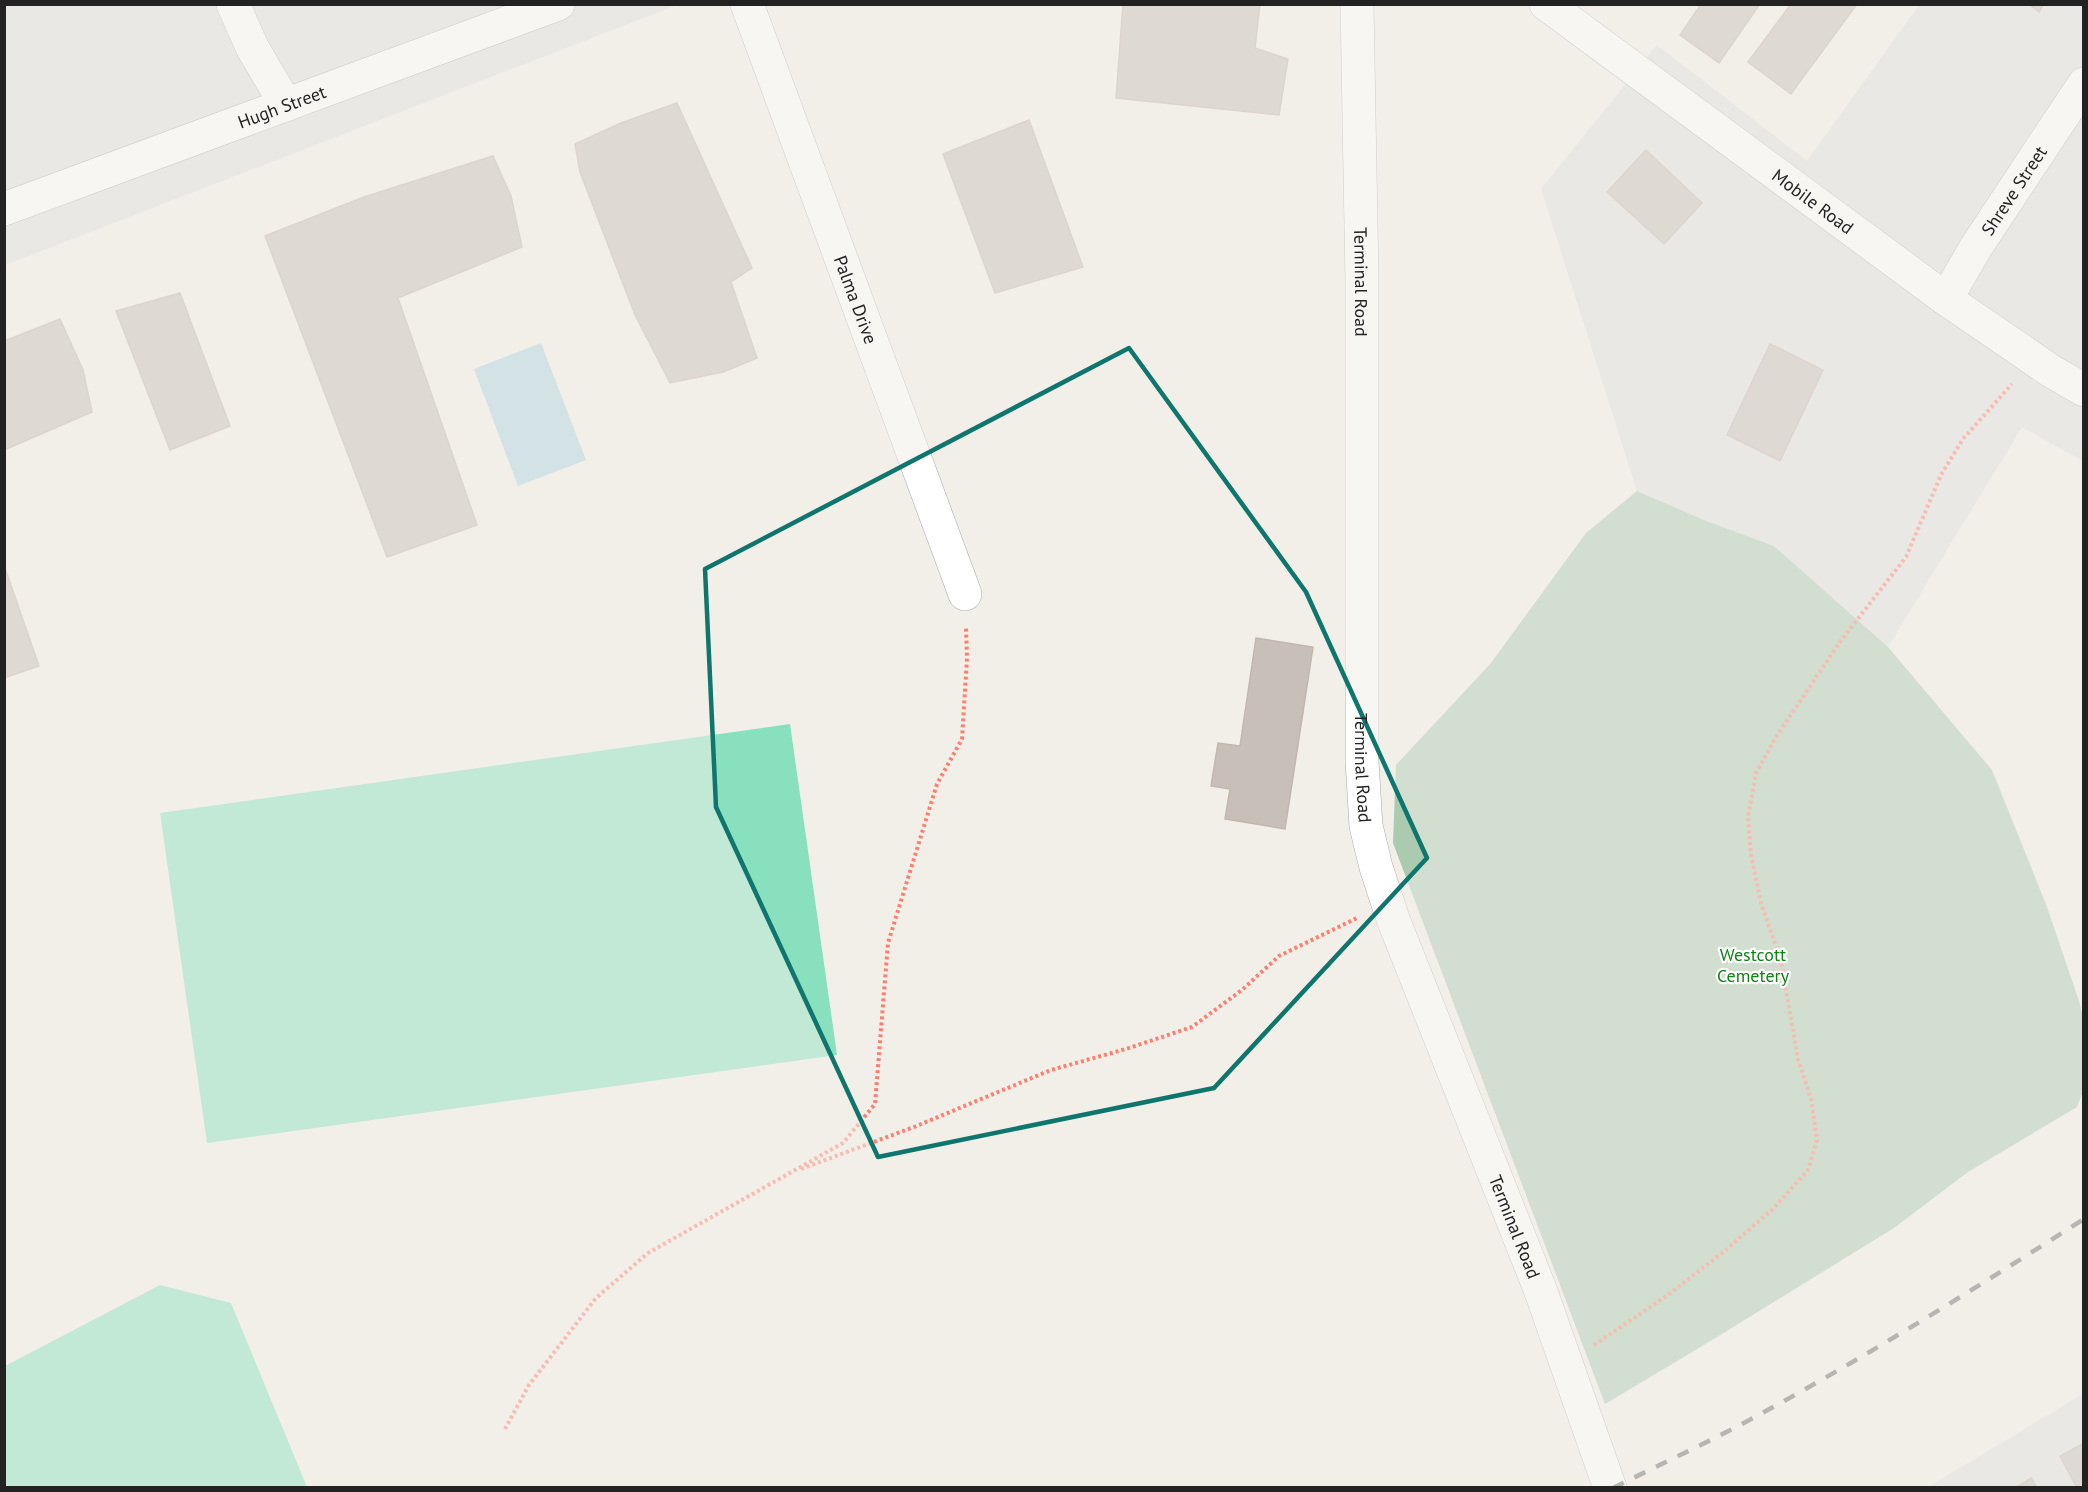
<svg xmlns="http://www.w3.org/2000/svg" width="2088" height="1492" font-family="'PT Sans',sans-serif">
<rect width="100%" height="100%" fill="#f2efe9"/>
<path fill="#e0dfdf" d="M5,5H677L5,265Z
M1919,5H2083V461L2022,427L1888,647L1774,546L1704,520L1637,491L1541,189L1657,45L1807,161Z
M2083,1394V1487H1928Z"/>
<path fill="#aacbaf" d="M1637,491L1704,520L1774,546L1888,647L1992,770L2047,907L2079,1001L2084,1022V1089L2077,1107L1968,1172L1894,1228L1699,1348L1605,1404L1393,843L1396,765L1491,663L1586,533Z"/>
<path fill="#88e0be" d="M790,724L837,1055L207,1143L160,813Z
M160,1285L231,1303L307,1487H5V1366Z"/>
<path fill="#aad3df" d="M541,343L586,460L518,486L474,369Z"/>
<path fill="#c7bfb8" stroke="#c4b6ab" stroke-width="1.5" d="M1123,4H1260L1255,48L1288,59L1279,115L1116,98Z
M1701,4H1760L1719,63L1680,35Z
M1791,4H1857L1791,94L1748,62Z
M2029,4H2044L2039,12Z
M677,103L752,268L731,282L757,358L723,372L670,383L635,315L580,172L575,144L621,123Z
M1029,120L1083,267L995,293L943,154Z
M1646,150L1702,203L1664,244L1607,192Z
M493,156L511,196L522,247L398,298L477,525L387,557L265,236L364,197Z
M180,293L230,426L170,450L116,311Z
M60,319L83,370L92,412L4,450V341Z
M1770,344L1823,370L1780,461L1727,435Z
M4,565L39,666L4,678Z
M1256,638L1313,647L1285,829L1225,819L1230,789L1211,786L1218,743L1240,746Z
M2084,1443V1488H2077L2060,1456Z
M2031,1478L2037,1488H2015Z"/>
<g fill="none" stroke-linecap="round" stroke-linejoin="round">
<defs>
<g id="minor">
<path d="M233,4L252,47L286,105"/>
<path id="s1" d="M747,4L965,594"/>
<path id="s2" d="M1357,4L1362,281V761L1366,826L1376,867L1393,919L1540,1289L1610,1488"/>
<path id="s3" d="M1546,4L1946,299L2051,371L2084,390"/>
<path id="s4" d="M4,209L558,4"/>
<path id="s5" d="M1946,299L1976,247L2084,84"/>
</g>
</defs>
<use href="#minor" stroke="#a9a9a9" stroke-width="34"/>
<path stroke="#fa8072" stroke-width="4" stroke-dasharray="3 3" stroke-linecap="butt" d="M801,1169L914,1127L1051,1070L1126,1049L1192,1027L1242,990L1279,956L1357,918
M1594,1345L1668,1295L1727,1249L1774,1208L1808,1170L1817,1140L1811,1099L1798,1059L1781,961L1761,903L1751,855L1748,817L1756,773L1776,737L1839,643L1906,557L1941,475L1963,439L2012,384
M505,1429L529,1385L596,1298L648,1253L843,1143L875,1104L888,943L937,784L962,739L967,658L966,627"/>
<use href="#minor" stroke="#fff" stroke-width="33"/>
<path stroke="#707070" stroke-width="4.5" stroke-dasharray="12 12" stroke-linecap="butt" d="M1613,1488C1655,1467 1698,1447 1740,1425C1858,1362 1971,1291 2084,1219"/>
</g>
<path d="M0 0H2088V1492H0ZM1129,348L1306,592L1427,858L1214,1088L878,1157L716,807L705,569Z" fill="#f2efe9" fill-opacity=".55" fill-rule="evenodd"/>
<path fill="none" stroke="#0f766e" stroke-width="4.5" stroke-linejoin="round" d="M1129,348L1306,592L1427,858L1214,1088L878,1157L716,807L705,569Z"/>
<g text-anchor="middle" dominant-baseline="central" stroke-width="4.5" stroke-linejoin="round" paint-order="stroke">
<g font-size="18" fill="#222" stroke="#fff">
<text stroke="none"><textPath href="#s4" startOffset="296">Hugh Street</textPath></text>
<text stroke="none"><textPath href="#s5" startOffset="128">Shreve Street</textPath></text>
<text stroke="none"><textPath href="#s3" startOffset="332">Mobile Road</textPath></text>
<text stroke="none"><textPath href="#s2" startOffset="278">Terminal Road</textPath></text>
<text stroke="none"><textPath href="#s1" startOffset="315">Palma Drive</textPath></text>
<text stroke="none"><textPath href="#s2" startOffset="764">Terminal Road</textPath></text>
<text stroke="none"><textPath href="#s2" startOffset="1250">Terminal Road</textPath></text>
</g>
<g font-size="18" fill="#0c8416" stroke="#fff">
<text x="1753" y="954">Westcott<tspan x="1753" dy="21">Cemetery</tspan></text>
</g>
</g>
<rect width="2088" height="1492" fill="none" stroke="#222222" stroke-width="12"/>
</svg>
